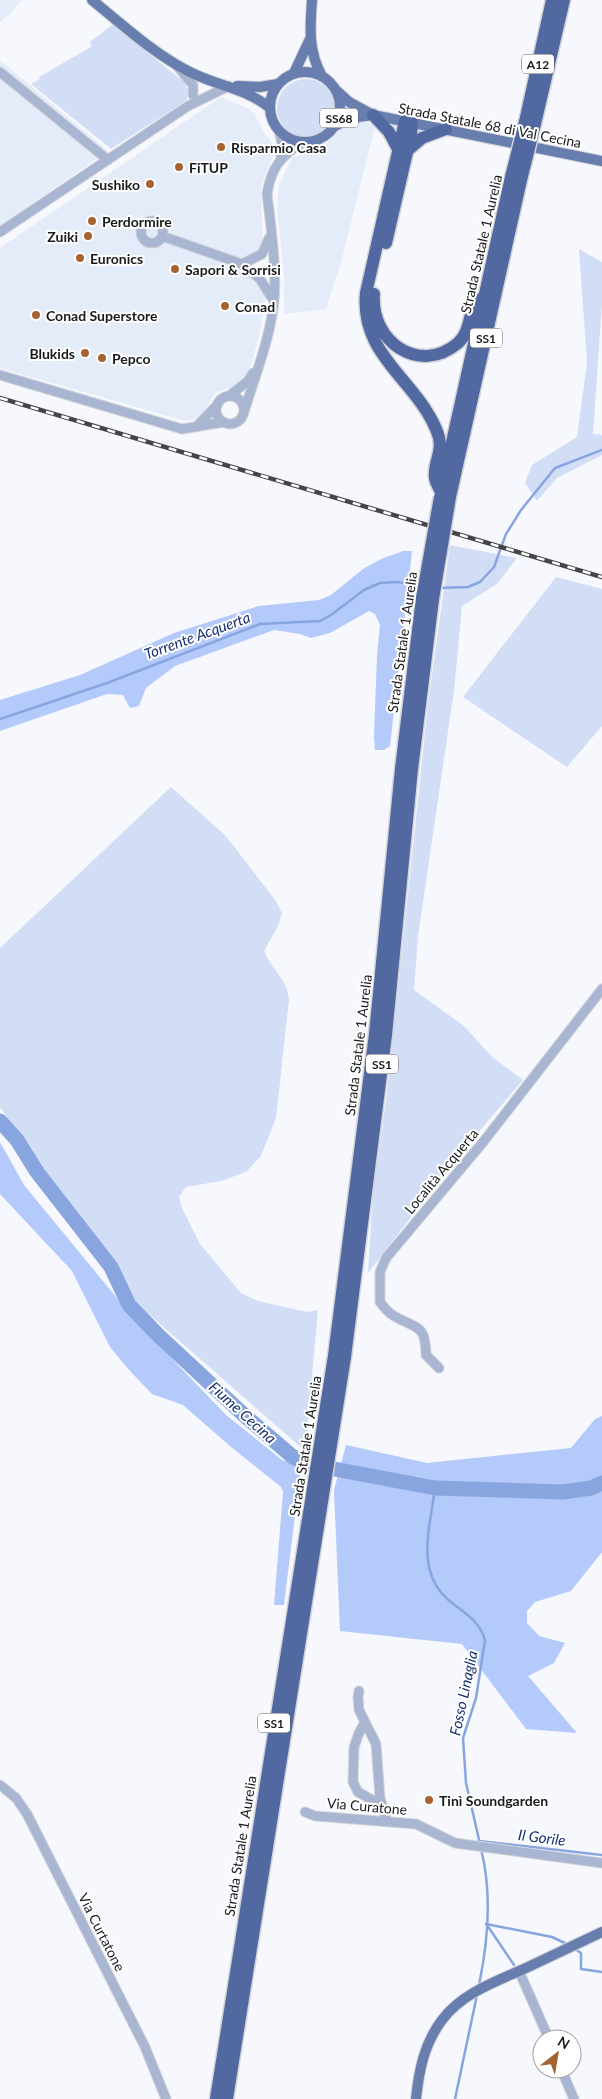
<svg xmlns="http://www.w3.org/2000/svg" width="602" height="2099" font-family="Lato,sans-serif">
<rect width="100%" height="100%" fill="#f6f8fe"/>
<path fill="#e5ecf9" d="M0,0H22L10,14L0,22Z
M0,60L108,151L0,226Z
M221,97L249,109L255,115L265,134L277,148L262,182L261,195L263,244L261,251L245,259L241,269L256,278L266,296L259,337L248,374L240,385L216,392L200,417L185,421L0,368V248Z
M356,122H366L375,127L340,266L326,309L284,314V277L277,205L279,185L292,158L327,143L341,129Z"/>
<path fill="#d2def5" d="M113,24L185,83L188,93L187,100L111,149L31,84L40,79L39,77L91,47L90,42Z
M277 108a29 29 0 1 1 58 0a29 29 0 1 1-58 0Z
M579,249L602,262V304L593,434L602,435V455L557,478L537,501L525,483L532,465L577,437L587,362Z
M450,545L517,558L497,584L462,606L454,691L418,936L414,990L464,1026L491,1056L523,1080L454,1161L368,1273L373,1194L387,1093L428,704Z
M556,577L602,589V726L567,767L463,697Z
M171,787L225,835L276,901L282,913L278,926L264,951C271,969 288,980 289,1000L276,1118L261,1156L246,1172L221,1181L186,1187L179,1197L182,1208L200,1244L241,1293L258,1301L307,1312L318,1310L305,1451L136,1303L0,1107V948Z"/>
<path fill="#b3cafb" d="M403,551H412L390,746L384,750H375L374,737L377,655L380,625L375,614L369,611L330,633L311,638L300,634L274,630L175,666L146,688L139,706L130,708L123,695L107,694L0,731V700L80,675L174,633L259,606L319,600L331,595L363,569L381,559Z
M0,1142L24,1185L135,1320L226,1415L282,1460L301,1466L284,1605H274L283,1492L281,1487L230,1446L183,1405L152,1394L130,1371L110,1347L72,1271L0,1194Z
M602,1416V1552L571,1591L535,1602L527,1611V1623L539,1636L565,1643L554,1663L528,1676L577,1733L526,1729L462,1644L340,1631L334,1490L346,1445L427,1463L571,1448L595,1419Z"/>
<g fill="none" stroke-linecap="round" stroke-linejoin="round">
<path stroke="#89a5e0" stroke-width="2.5" d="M439,588L468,587L480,582L494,567L506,534L521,510L555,468L602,450
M0,719L107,683L260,624L320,621L331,615L364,590L380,583L396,582L421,585
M435,1488C430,1529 414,1574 452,1603C466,1614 480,1622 485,1640L476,1698L463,1738L466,1783L480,1844
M479,1841L602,1855
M486,1924L552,1937L569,1945
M487,1925L514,1965
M573,1948L581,1953V1969L602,1972
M479,1985C488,1942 492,1892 481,1849
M455,2099L477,1995"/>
<path stroke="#89a5e0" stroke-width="15" d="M0,1121L17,1140L37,1172L111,1267L129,1305L158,1335L244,1415L293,1457L313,1465L435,1488L563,1492L591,1488L602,1483"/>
<defs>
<path id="minor" d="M177,66L193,85V95
M0,72L108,160
M279,130L282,144L281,158
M141 232a11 11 0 1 1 22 0a11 11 0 1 1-22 0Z
M0,232L188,106L229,86
M162,236L242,264L260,279L272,298
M242,264L262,254L269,238
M0,375L182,429L224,422
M229,396L248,381L253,373
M216 410a14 14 0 1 1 28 0a14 14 0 1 1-28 0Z
M244,412C254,379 268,344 273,309C278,277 271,227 267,194C271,168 281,155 304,142
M196,427L218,404
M439,1368L426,1355C426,1321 413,1329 391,1314C387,1311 383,1306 380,1302V1272L386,1258L484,1141L602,989
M359,1691L358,1697L359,1710L376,1744L380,1798L387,1822
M365,1722L359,1733L354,1747L353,1782L358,1792L381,1805
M0,1785L16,1798L27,1814L145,2047L166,2099
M305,1812L315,1816L416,1824L455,1843L602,1863
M519,1971L549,2039
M561,2069L574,2099"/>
<path id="major" d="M92,0C123,25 154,54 190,72C217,86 246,88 270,108
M312,0C310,27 308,52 322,76
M270 107a35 35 0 1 1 70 0a35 35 0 1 1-70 0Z
M294,73L310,39
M237,86L260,87L278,84
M337,91L349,102L373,115
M335,126L350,118L373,115L602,161
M416,2099C419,2070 424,2044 442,2020C462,1993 497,1981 526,1968C551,1956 577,1944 602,1932"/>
<path id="highway" d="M373,115L389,132L398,149
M405,121L366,293C360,355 414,378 436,429C446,451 433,459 435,478C436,483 439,488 441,492
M525,122L552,0
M535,124L564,0
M408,150L422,138L446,129
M386,243L411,135L412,123
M374,294C370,341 419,376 458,343C469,333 468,321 473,309C475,305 480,301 483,297
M441,492L511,177
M450,497L521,180
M216,2099L334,1356L375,1034L401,769L422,598
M227,2099L345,1357L386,1035L412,769L433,599"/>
</defs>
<use href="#minor" stroke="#d3d4da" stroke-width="11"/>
<use href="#major" stroke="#d3d4da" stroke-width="12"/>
<use href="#highway" stroke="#d3d4da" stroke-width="15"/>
<use href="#minor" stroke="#a9b6d2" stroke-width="9"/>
<use href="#major" stroke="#687eae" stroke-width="10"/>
<use href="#highway" stroke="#5169a0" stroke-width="12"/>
<defs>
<path id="rail" d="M0,398L602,577"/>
</defs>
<use href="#rail" stroke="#444549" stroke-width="4.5"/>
<use href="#rail" stroke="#fff" stroke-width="2.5" stroke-dasharray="8" stroke-linecap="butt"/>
<defs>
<path id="highway-bridge" d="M511,177L525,122
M521,180L535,124
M422,598L440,497
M433,599L450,497"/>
</defs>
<use href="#highway-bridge" stroke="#d3d4da" stroke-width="15" stroke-linecap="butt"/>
<use href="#highway-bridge" stroke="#5169a0" stroke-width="12"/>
</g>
<g fill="#a66331" stroke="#fff" stroke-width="2">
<circle cx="221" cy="147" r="5"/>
<circle cx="179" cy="167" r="5"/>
<circle cx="150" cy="184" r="5"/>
<circle cx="92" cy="221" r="5"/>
<circle cx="88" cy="236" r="5"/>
<circle cx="80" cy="258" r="5"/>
<circle cx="175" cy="269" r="5"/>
<circle cx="225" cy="306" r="5"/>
<circle cx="36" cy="315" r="5"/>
<circle cx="85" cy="353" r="5"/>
<circle cx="102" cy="358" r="5"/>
<circle cx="429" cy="1800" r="5"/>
</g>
<g text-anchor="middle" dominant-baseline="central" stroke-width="4" stroke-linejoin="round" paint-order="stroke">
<g fill="#fff" stroke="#5e5f61" stroke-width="1">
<rect x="522" y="54.5" width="32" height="19" rx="4"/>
<rect x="320" y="108.5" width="38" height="19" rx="4"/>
<rect x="470" y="328.5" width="32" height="19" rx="4"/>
<rect x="366" y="1054.5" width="32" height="19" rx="4"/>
<rect x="258" y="1713.5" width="32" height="19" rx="4"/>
</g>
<g font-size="12" font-weight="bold" fill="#191a1d">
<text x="538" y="64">A12</text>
<text x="339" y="118">SS68</text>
<text x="486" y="338">SS1</text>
<text x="382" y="1064">SS1</text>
<text x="274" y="1723">SS1</text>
</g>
<g font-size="14" fill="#191a1d" stroke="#fff">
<text transform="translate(490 125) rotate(11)">Strada Statale 68 di Val Cecina</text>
<text transform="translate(481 244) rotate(-77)">Strada Statale 1 Aurelia</text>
<text transform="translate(402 642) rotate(-82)">Strada Statale 1 Aurelia</text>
<text transform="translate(358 1045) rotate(-83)">Strada Statale 1 Aurelia</text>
<text transform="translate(441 1171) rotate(-50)">Località Acquerta</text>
<text transform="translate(305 1446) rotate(-81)">Strada Statale 1 Aurelia</text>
<text transform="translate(367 1806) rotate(5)">Via Curatone</text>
<text transform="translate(240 1846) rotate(-81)">Strada Statale 1 Aurelia</text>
<text transform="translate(102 1932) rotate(63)">Via Curtatone</text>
</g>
<g font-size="14" font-weight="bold" fill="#191a1d" stroke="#fff" text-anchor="start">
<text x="231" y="147">Risparmio Casa</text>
<text x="189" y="167">FiTUP</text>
<text x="140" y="184" text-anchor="end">Sushiko</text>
<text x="102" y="221">Perdormire</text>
<text x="78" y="236" text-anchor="end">Zuiki</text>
<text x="90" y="258">Euronics</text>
<text x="185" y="269">Sapori &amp; Sorrisi</text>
<text x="235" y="306">Conad</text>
<text x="46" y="315">Conad Superstore</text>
<text x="75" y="353" text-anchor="end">Blukids</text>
<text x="112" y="358">Pepco</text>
<text x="439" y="1800">Tinì Soundgarden</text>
</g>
<g font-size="15" font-style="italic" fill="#173074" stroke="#fff">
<text transform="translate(197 635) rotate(-20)">Torrente Acquerta</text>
<text transform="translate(243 1412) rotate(42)">Fiume Cecina</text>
<text transform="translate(463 1693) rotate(-78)">Fosso Linaglia</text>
<text transform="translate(542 1837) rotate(7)">Il Gorile</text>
</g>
</g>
<g transform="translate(557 2054) rotate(31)"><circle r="24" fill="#ffffff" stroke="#a3a3a5"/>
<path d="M0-4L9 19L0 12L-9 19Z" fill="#a66331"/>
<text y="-8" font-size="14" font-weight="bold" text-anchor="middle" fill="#191a1d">N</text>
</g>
</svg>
